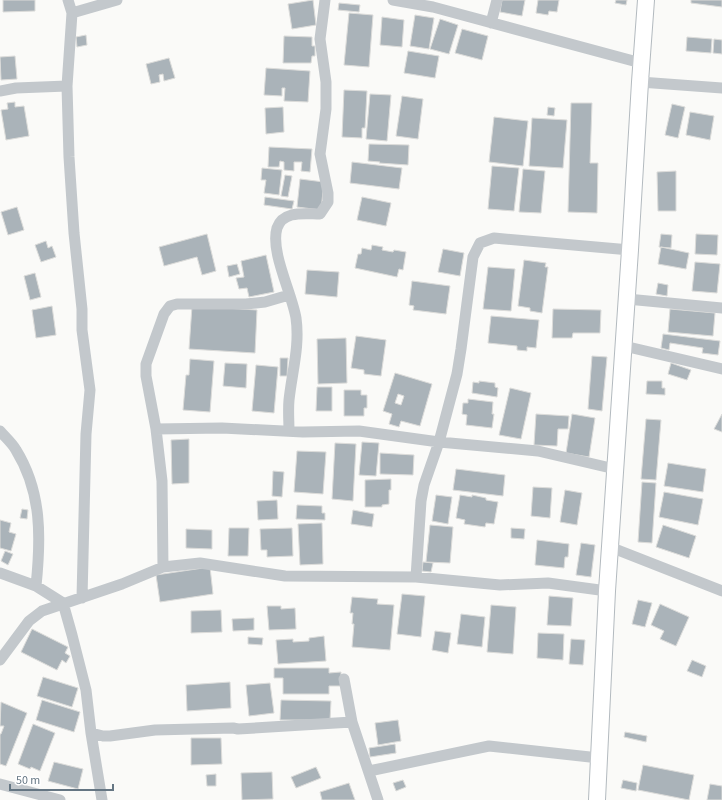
<svg xmlns="http://www.w3.org/2000/svg" width="722" height="800" font-family="'Source Sans 3',sans-serif">
<rect width="100%" height="100%" fill="#fafaf8"/>
<path fill="#aab3b9" stroke="#dcdcda" fill-rule="evenodd" d="M3,0H35V11L3,12Z
M313,0L316,25L292,29L288,4Z
M502,0H525L522,16L500,12Z
M538,0H559L557,12L549,11L548,15L536,13Z
M616,0H627L626,5L615,3Z
M691,0H722V7L691,3Z
M339,3L360,5L359,12L338,10Z
M349,13L373,15L369,67L344,65Z
M415,15L434,18L429,49L410,46Z
M382,17L404,20L402,47L380,45Z
M440,19L458,25L449,54L430,49Z
M462,29L488,36L482,60L455,53Z
M86,35L87,45L77,47L76,37Z
M284,36L312,37V46H315V56H312L311,63H283Z
M687,37L712,39L711,53L686,51Z
M714,39L722,40V54L713,53Z
M408,51L439,56L435,78L404,73Z
M15,56L17,79L1,80L0,57Z
M169,58L175,78L164,81L163,74L159,75L160,82L151,84L146,64Z
M266,68L310,71L308,102L284,101L285,88H282V96L264,95Z
M344,90L367,91L365,128H362V138L342,137Z
M370,94L391,95L387,141L366,139Z
M402,96L423,99L418,139L396,136Z
M15,102V107L24,106L29,136L6,140L1,110L8,109L7,103Z
M571,103H592L590,163H598L597,213L568,212Z
M672,104L685,107L678,138L665,135Z
M283,107L284,132L266,134L265,108Z
M548,107L555,108L554,116L547,115Z
M690,112L714,116L710,140L686,135Z
M494,117L528,121L523,166L489,162Z
M532,118L567,120L563,168L529,166Z
M369,144L409,145L408,165L379,163L380,162L368,161Z
M269,147L312,149L310,172L301,171L302,162H294V171L284,170V162L280,161L279,167H268Z
M352,162L402,168L399,189L350,183Z
M492,166L519,168L514,211L488,209Z
M262,168L282,170L279,195L264,193L266,180H261Z
M523,169L545,171L541,213L519,212Z
M676,171V211H658L657,172Z
M285,175L292,176L288,197L281,196Z
M300,179L324,182L321,210L297,207Z
M265,197L294,201L292,209L264,205Z
M362,197L391,203L386,226L357,220Z
M17,207L24,230L8,235L1,212Z
M207,234L216,271L202,275L197,257L164,266L159,247Z
M661,234L672,235L671,248L659,247Z
M696,234L718,235L717,255L695,254Z
M46,241L48,248L52,246L56,257L41,262L35,245Z
M372,245L383,247L382,250L393,252L394,250L406,252L403,270L399,269L397,277L355,268L358,254H361L362,248L371,250Z
M661,247L689,253L686,269L658,264Z
M443,249L464,253L460,276L438,272Z
M266,255L274,292L249,297L247,288L239,289L236,278L244,277L241,261Z
M524,260L546,263L545,267H548L542,313L530,311V308L518,306Z
M695,262L720,264L717,293L692,291Z
M237,264L240,274L229,277L227,266Z
M488,267L515,269L511,311L483,309Z
M307,270L339,272L337,297L305,294Z
M35,273L41,297L30,300L24,276Z
M412,281L450,286L446,314L413,310L414,306L409,305Z
M658,283L668,285L667,296L656,294Z
M52,306L56,335L36,338L32,310Z
M192,306L257,310L255,353L189,349Z
M553,309L601,310L600,333H573L572,338H552Z
M670,309L715,313L713,336L668,332Z
M491,316L539,320L536,348L527,347V351L517,350V346L488,343Z
M663,334L720,341L718,355L702,353L703,348L670,343L669,350L661,348Z
M356,336L386,340L381,376L364,374V370L351,368Z
M346,338L347,383L318,384L317,339Z
M592,356L607,357L602,411L588,409Z
M280,358H288L287,376H280Z
M190,359L214,361L210,412L183,410L186,375H189Z
M225,363L247,364L246,388L223,386Z
M671,363L691,370L687,380L668,374Z
M256,365L278,367L274,413L252,411Z
M395,373L432,384L420,426L401,421L399,427L389,424L392,414L383,411ZM398,394L404,396L401,405L395,403Z
M479,381L495,383V387L498,388L497,397L472,393L473,382L479,383Z
M647,381H662V388H665V395L646,394Z
M317,387H332V411H316Z
M510,388L531,393L521,439L499,435Z
M344,390H361V395H367V408H364V416H344Z
M468,399L493,402L492,414H494L492,428L466,425L467,415L462,414L463,403H468Z
M536,414L569,416L568,429H558L557,446L534,445Z
M572,414L595,418L589,457L566,453Z
M722,414V432L714,429Z
M646,419L661,420L656,480L641,479Z
M189,439V483L172,484L171,440Z
M362,442L379,443L376,476L359,475Z
M335,443L356,444L353,501L332,499Z
M297,451L326,452L323,494L294,492Z
M380,453L414,455L413,475L380,474Z
M668,463L706,469L703,492L664,486Z
M456,469L505,475L503,496L453,490Z
M273,471L284,472L282,497L272,496Z
M391,479V490H389V504L382,505V507H365V480Z
M642,482L656,483L652,543L638,542Z
M533,487L552,488L550,518L531,516Z
M565,490L582,493L577,525L560,522Z
M664,492L703,499L698,525L659,517Z
M436,495L452,497L448,524L432,521Z
M460,495L472,497V495L486,498V500L498,502L494,524L486,523L485,527L464,524L465,520L456,518Z
M277,500L278,519L258,520L257,501Z
M297,505L322,506V513H325V520L296,519Z
M22,509L28,510L27,519L20,518Z
M353,510L374,514L372,527L351,524Z
M0,520L11,523L9,532L16,534L11,551L0,548Z
M322,523L323,564L300,565L298,524Z
M430,525L453,527L450,563L426,562Z
M663,525L696,536L689,558L656,547Z
M229,528H249L248,556H228Z
M292,528L293,556L267,557V550H261L260,529Z
M511,528L525,529L524,539L511,538Z
M186,529L212,530V549L186,548Z
M537,540L569,544L568,557H565L564,568L535,565Z
M581,543L595,545L591,577L576,575Z
M5,551L13,554L8,565L1,561Z
M423,562L433,563L431,572L422,571Z
M210,567L213,594L160,602L156,575Z
M402,594L425,596L421,637L397,634Z
M549,596L573,598L571,626L547,625Z
M352,597L378,599L377,604L394,605L390,650L352,647L354,624H352L353,613H350Z
M638,600L652,603L645,627L632,624Z
M660,604L689,617L676,646L660,639L664,631L651,625Z
M491,605L516,607L513,654L487,652Z
M267,606H281V609L295,608L296,629L269,630Z
M221,610L222,632L191,633V611Z
M461,614L485,617L482,647L457,644Z
M254,618V630L233,631L232,619Z
M32,629L68,647L65,653L70,656L66,663L62,660L57,670L21,652Z
M435,631L451,633L448,653L432,650Z
M538,633L564,634L563,660L537,658Z
M324,636L326,661L278,664L276,640L293,639V642L309,641V638Z
M248,637L263,638L262,645L248,644Z
M571,639L585,640L583,665L569,664Z
M692,660L706,666L702,677L687,671Z
M274,668H329V673L341,672V686H329V694H283V678H274Z
M43,677L78,688L72,707L37,696Z
M230,682L231,708L187,711L186,685Z
M270,683L274,713L249,716L246,685Z
M42,700L80,712L74,732L36,720Z
M281,700L331,701L330,720H280Z
M1,702L27,713L6,766L0,764V734H1L4,726H0Z
M398,720L401,741L378,745L375,723Z
M33,724L55,733L40,771L31,767L30,769L18,764Z
M625,732L647,736L646,742L624,737Z
M191,738H221L222,764L191,765Z
M395,744L396,753L370,757L369,748Z
M54,762L83,769L78,789L48,781Z
M643,765L694,775L689,800L638,790Z
M316,767L321,778L296,788L291,777Z
M272,772L273,799L242,800L241,773Z
M216,774V786H207L206,775Z
M403,780L406,787L396,791L393,783Z
M623,780L637,783L636,791L621,788Z
M349,783L355,800H322L320,792Z
M710,784L722,786V800H707Z"/>
<g fill="none" stroke-linecap="round" stroke-linejoin="round">
<defs>
<path id="secondary" d="M597,800L607,591L630,250L640,82L646,0"/>
</defs>
<use href="#secondary" stroke="#b3babf" stroke-width="18"/>
<path stroke="#c3c8cc" stroke-width="11" d="M68,0L72,13L67,86L69,157L74,233L82,309V330L90,390L86,434L82,598
M393,0L433,7L641,63
M72,13L117,0
M491,23L497,0
M640,82L722,88
M0,91L16,88L67,86
M627,299L722,308
M624,346L722,369
M156,429L222,428L303,432L359,431L439,442L538,451L615,469
M0,431C5,437 12,443 16,450C42,492 41,538 36,586
M289,431C289,421 288,410 289,400C292,372 300,346 296,318C292,293 270,252 277,228C283,210 305,214 320,214L328,202V193L320,154L326,109V82L320,39L325,0
M610,547L722,591
M163,567L162,481L156,429L146,376V364L164,314L170,306L177,304H246L265,302L289,295
M0,573L36,586L63,603L72,635L86,690L91,733L102,800
M416,577L421,501L424,485L439,442L457,374L461,349L473,257L480,243L494,238L630,250
M0,660L29,621L42,611L122,584L163,567L200,563L285,576L416,577L500,585L548,583L607,591
M344,679L352,722L378,800
M91,733L103,736H110L155,730L233,728L238,729L352,722
M369,771L489,746L599,758
M0,784L60,800"/>
<use href="#secondary" stroke="#fff" stroke-width="16"/>
</g>
<path d="M10 784v6h103v-6" fill="none" stroke="#657683" stroke-width="2"/>
<text x="16" y="784" font-size="12" fill="#657683" stroke="#ffffff" stroke-width="3" paint-order="stroke">50 m</text>
</svg>
